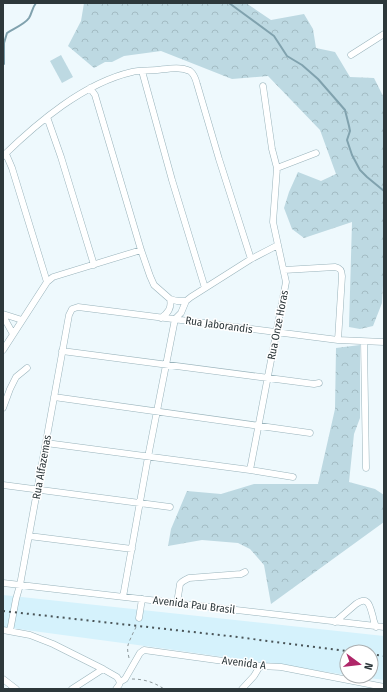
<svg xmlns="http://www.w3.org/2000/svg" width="387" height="692" font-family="'Fira Sans Condensed',sans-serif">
<defs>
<pattern id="forest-crowns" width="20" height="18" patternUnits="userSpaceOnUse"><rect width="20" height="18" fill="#bdd9e2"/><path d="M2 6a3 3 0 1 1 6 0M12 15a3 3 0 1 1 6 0" fill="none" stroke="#a3bbc3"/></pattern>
</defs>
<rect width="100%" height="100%" fill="#eef9fd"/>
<path fill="#d5f2fc" d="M3,595L384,636V680L355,676H371V652H347V675L160,648L3,627Z"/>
<path fill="url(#forest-crowns)" d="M84,3H246L271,20L304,14L313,29L316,48L335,52L350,77L374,78L384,98V268L382,303L373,326L360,329L349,327L352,222L304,238L292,229L284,208L289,192L298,172L321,181L336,174L320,130L268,76L232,79L161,51L124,56L112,62H105L94,68L68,46L81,21Z
M360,345V418L354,434L349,482L375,489L384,495V522L271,604L264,565L250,549L238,543L202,540L168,546L171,529L187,491L221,494L254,484H318L335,409L336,348Z"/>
<path fill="#bdd9e2" d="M61,55L73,77L62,83L50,61Z"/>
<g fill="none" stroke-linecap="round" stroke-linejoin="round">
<path stroke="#80a2ae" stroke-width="2" d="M229,3L274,36L287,56L302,65L318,79L345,110L349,126L350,131L347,140L352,155L360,170L367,177L384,191
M4,64V43L7,33C13,29 25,24 29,18C32,13 32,8 36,3"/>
<defs>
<path id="minor" d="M351,55L384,34
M142,71L172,180L205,288
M90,88L95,95L141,250L150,276L154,285L170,299L177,301H186
M47,117L61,157L94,265
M6,154L12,168L47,282
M3,156C38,122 84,83 132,72C140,70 149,71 157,70C167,69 180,66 190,71C194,74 196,80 197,84L219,159L251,259
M277,168L316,153
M284,270L335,267C340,268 342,270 342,276L338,340
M3,314L22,320
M3,316L13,334
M161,318C168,313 172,308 170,299
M175,319L181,313L186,301L191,297L251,259L278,245
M364,342L366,468
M3,350L47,282L53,277L141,250
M62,351L314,384L319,383
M54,397L310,433
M3,408L10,389L16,377L27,368
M46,443L250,470L293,477
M250,470L286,282L273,222L277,168L272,149L263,86
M3,485L170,507
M29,536L132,549
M3,583L384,627
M123,597L148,457L175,319
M177,603L180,584C182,581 185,580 189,578L241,574L245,572
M139,618L142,599
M335,622L356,604C369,595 370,607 373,617C373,620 375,623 376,627
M3,630L30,635L53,644L103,669L117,677L120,682
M10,631L16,599L20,585L69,315L72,309L78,307L338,340L384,342
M3,679L16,689
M120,682L125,679L140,653L144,650L260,666L281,667L384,687
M72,689L103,669
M116,689L119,685L120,682
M242,689L254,676L260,666"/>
</defs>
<use href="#minor" stroke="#99b3bb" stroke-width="7"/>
<path stroke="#8e999c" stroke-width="1" stroke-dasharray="3 3" stroke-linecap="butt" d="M129,658C126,645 128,645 133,633C135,630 136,627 137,624
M132,679C143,679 154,682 164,689"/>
<use href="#minor" stroke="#fff" stroke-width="6"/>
<path stroke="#4a5558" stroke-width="2" stroke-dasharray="2 4" stroke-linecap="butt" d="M3,611L229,636L354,652
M371,654L384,656"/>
</g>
<g text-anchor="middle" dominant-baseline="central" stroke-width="3" stroke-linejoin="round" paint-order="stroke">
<g font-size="11" fill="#2d383b" stroke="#fff">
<text transform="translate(219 325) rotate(8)">Rua Jaborandis</text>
<text transform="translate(278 325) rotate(-79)">Rua Onze Horas</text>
<text transform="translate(42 467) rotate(-80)">Rua Alfazemas</text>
<text transform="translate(194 605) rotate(7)">Avenida Pau Brasil</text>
<text transform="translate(244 663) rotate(7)">Avenida A</text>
</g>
</g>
<rect width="387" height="692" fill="none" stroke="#2d383b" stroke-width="8"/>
<g transform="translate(359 664) rotate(105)"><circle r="19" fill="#ffffff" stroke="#abafb1"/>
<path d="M0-3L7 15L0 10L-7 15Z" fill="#af2669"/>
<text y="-6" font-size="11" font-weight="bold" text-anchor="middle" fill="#2d383b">N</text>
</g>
</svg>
